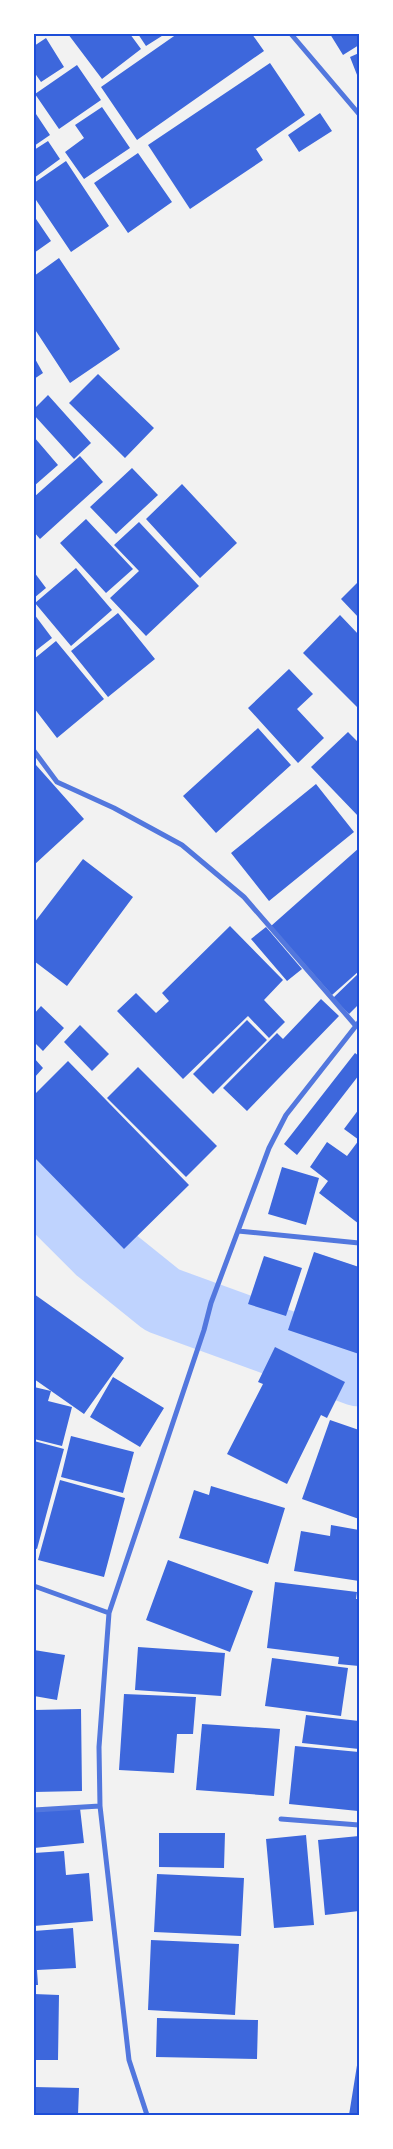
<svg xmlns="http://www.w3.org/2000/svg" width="393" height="2149" font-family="Helvetica,sans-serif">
<rect width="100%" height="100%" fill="#f2f2f2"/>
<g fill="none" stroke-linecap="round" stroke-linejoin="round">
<path stroke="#bfd3fe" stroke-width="69" d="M34,1184L100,1250L162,1300L359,1372"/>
</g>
<path fill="#3d67dc" d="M68,34H130L141,49L102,79Z
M138,34H165L146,46Z
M177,34H252L264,51L137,140L101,87Z
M330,34H359V45L343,55Z
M46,38L64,67L41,82L34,72V46Z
M359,53V80L350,57Z
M270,63L305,115L256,149L263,160L190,209L148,145Z
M77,65L101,100L59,129L35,94Z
M102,107L130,148L84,179L65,152L84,138L75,125Z
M34,111L50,135L34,146Z
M320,113L332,131L299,152L288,135Z
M48,141L60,159L34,178V150Z
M138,153L172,202L128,233L94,183Z
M66,161L109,226L71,252L34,197V183Z
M34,216L51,241L34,253Z
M59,258L120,349L70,383L34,328V276Z
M34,357L43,373L34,379Z
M98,374L154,428L125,458L69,403Z
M48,395L91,443L74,459L34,415V409Z
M34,437L58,465L34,486Z
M80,456L103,482L40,539L34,532V497Z
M132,468L158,495L116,534L90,507Z
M182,484L237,543L200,578L146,519Z
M86,519L133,569L106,593L60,543Z
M139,522L199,586L146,636L110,598L139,571L114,545Z
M76,568L112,610L71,646L35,603Z
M34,572L46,588L34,598Z
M359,581V618L341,599Z
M118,613L155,659L108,697L71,651Z
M34,614L52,638L34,652Z
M340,615L359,635V709L303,653Z
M56,641L104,699L57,738L34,708V659Z
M289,669L313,694L297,709L324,738L298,763L248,708Z
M258,728L291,765L216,833L183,796Z
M348,732L359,743V817L311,767Z
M36,765L84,819L34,865V767Z
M316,784L354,832L269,901L231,853Z
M359,848V971L332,995L271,926Z
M83,859L133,897L67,986L34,961V923Z
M230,926L283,980L264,1000L285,1022L269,1038L248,1016L183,1079L117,1011L136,993L156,1013L169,1001L162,993Z
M266,927L302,969L287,981L251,939Z
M359,973V1004L349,1014L333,998Z
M321,999L339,1016L247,1111L223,1088L277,1033L283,1039Z
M41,1006L64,1028L43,1051L34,1042V1014Z
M247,1020L267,1040L213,1094L193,1074Z
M80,1025L109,1054L92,1071L64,1042Z
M355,1053L359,1056V1075L297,1155L284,1144Z
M34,1058L43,1068L34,1078Z
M68,1061L189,1185L124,1249L34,1157V1095Z
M138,1067L217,1146L186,1177L107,1098Z
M359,1109V1224L319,1193L328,1181L310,1167L327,1142L347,1156L359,1140L344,1129Z
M282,1167L319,1178L306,1225L268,1214Z
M314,1252L359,1267V1354L288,1330Z
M264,1256L302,1268L286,1316L248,1304Z
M34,1294L124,1358L84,1414L34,1379Z
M275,1347L345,1382L327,1418L321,1415L287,1484L227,1454L263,1384L258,1382Z
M113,1377L164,1408L140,1447L90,1417Z
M34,1387L51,1391L48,1401L72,1407L62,1446L34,1439Z
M330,1420L359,1430V1519L302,1499Z
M71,1436L134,1452L123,1493L61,1477Z
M34,1441L64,1449L37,1549L34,1548Z
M60,1480L125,1498L104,1577L38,1560Z
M211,1486L285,1508L268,1564L179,1538L194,1490L209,1495Z
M331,1525L359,1530V1581L294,1571L301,1531L330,1536Z
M168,1560L253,1591L230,1652L146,1620Z
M275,1582L357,1592L356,1599H359V1666L338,1664L339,1657L267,1648Z
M138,1647L225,1653L221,1696L135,1690Z
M34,1650L65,1655L57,1700L34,1696Z
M272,1658L348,1668L341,1716L265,1706Z
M124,1694L196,1697L193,1734H177L174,1773L119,1770Z
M81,1709L82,1791L34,1792V1710Z
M306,1715L359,1721V1749L302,1743Z
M202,1724L280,1729L274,1796L196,1790Z
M295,1746L359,1752L358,1811L289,1804Z
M80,1808L84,1843L34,1848V1812Z
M159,1833H225L224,1868L159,1867Z
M306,1835L314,1925L274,1928L266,1839Z
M359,1836V1911L325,1915L318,1840Z
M64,1851L66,1875L89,1873L93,1921L34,1926V1853Z
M157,1874L244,1878L241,1936L154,1932Z
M73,1928L76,1968L37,1970L38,1985H34V1931Z
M151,1940L239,1944L235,2015L148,2010Z
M34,1994L59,1995L58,2060H34Z
M157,2018L258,2020L257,2059L156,2057Z
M358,2059L359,2115H349Z
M34,2087L79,2088L78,2115H34Z"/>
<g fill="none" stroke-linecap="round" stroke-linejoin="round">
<path stroke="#5277de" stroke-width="5" d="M291,34L359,114
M34,751L57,782L114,808L182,845L244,897L356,1026
M238,1231L359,1243
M34,1586L109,1613
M34,1810L100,1806
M281,1819L359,1825
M147,2115L129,2060L100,1806L99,1747L109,1613L204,1330L211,1303L269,1148L286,1115L359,1022"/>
</g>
<rect width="393" height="2149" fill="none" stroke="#ffffff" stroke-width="70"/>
<rect x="35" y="35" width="323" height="2079" fill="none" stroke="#1d4ed8" stroke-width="2"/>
</svg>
